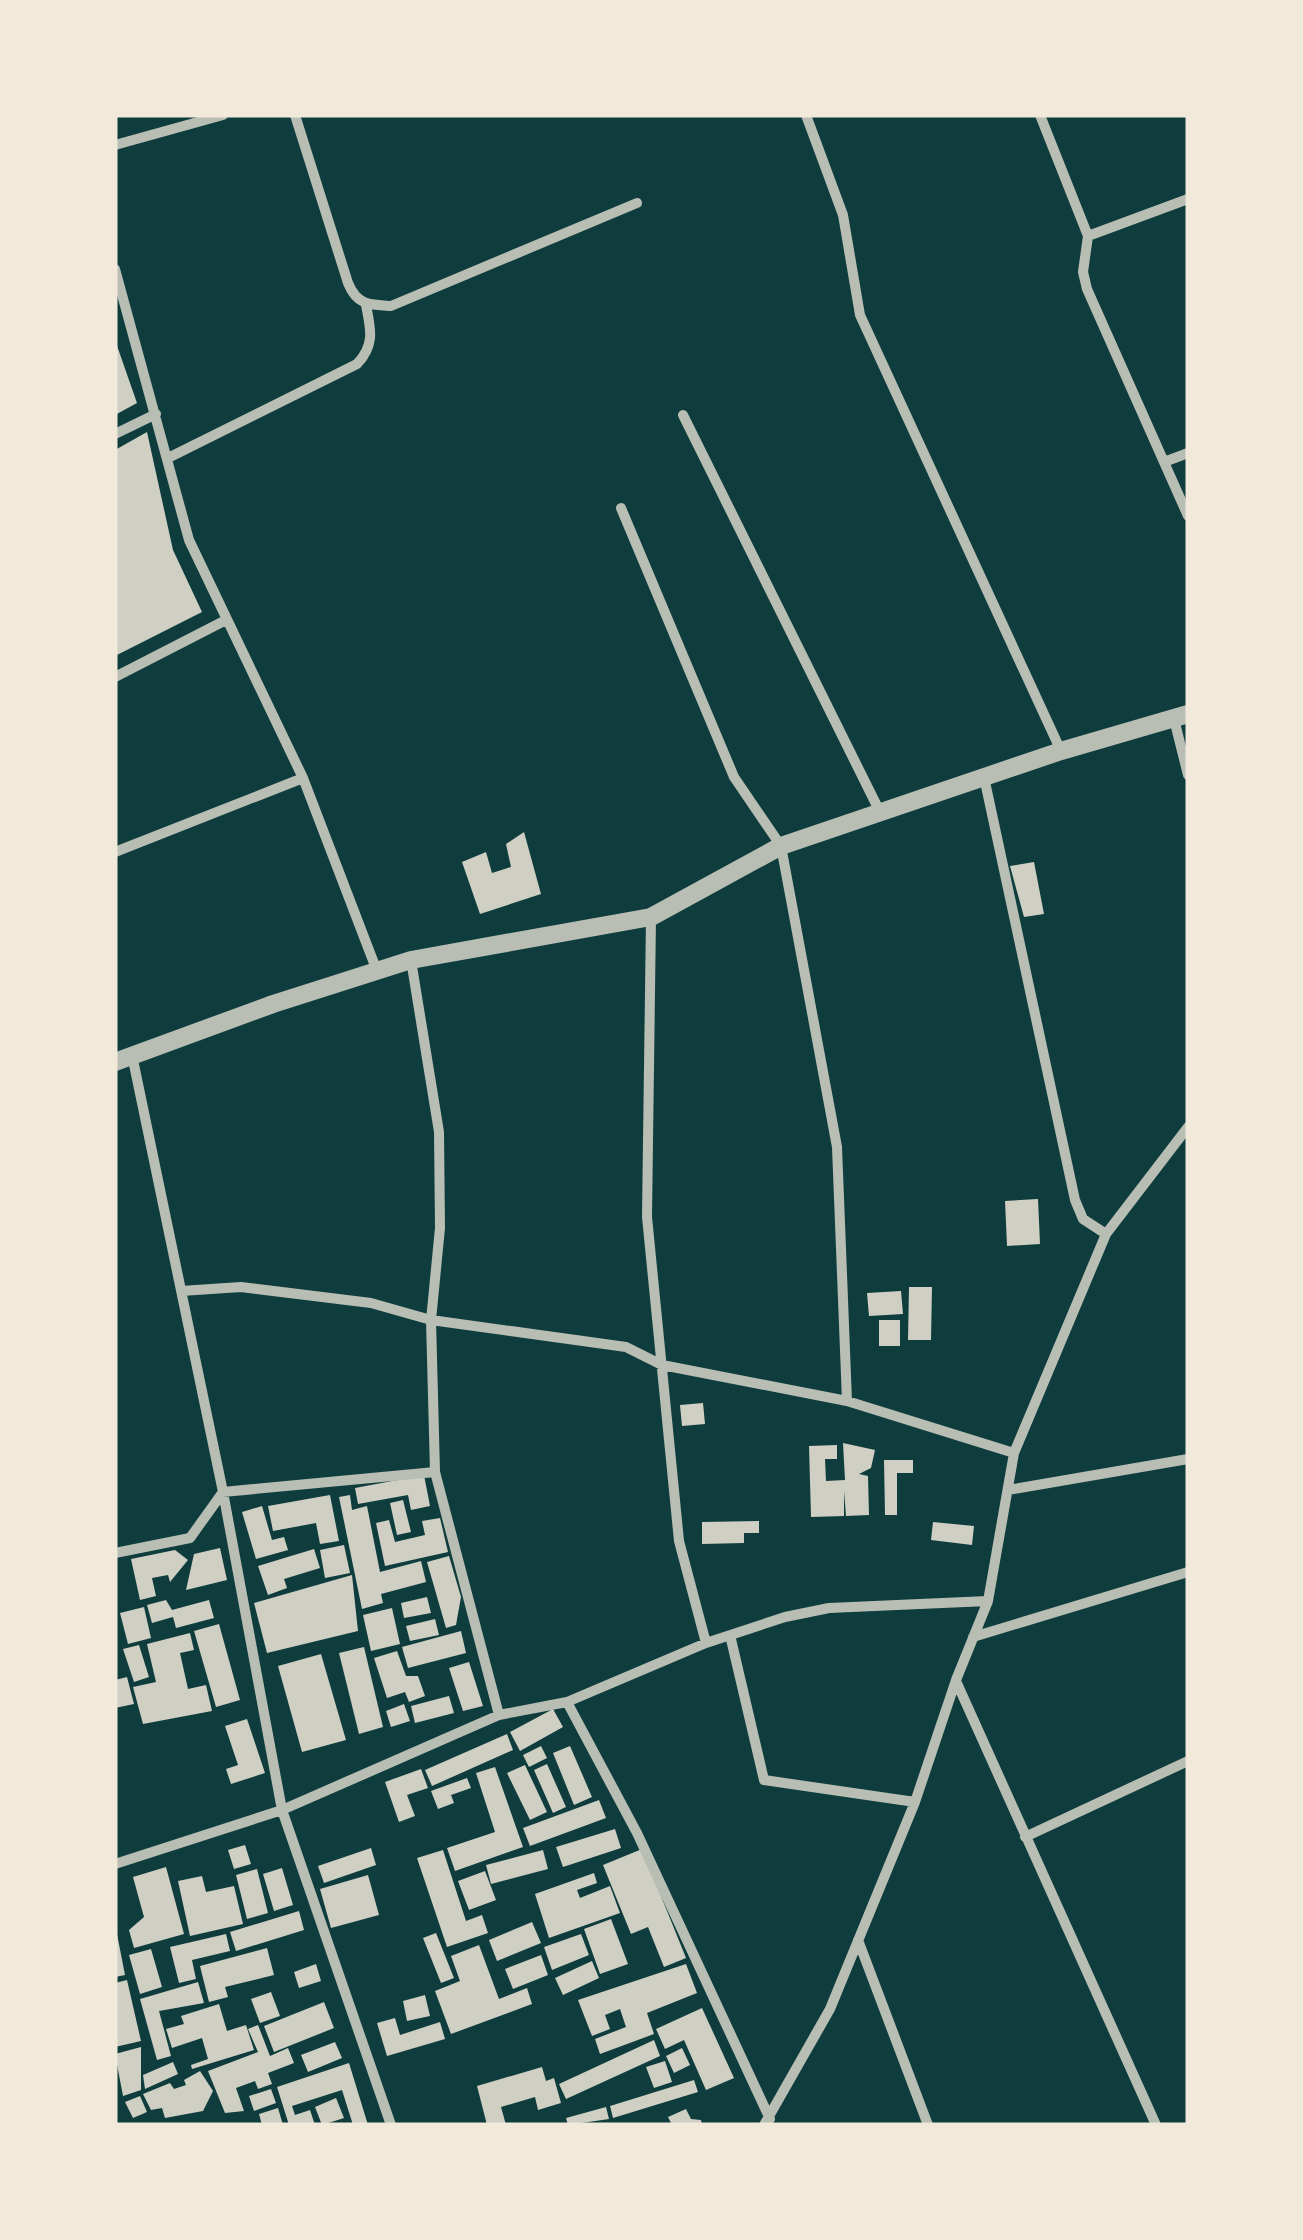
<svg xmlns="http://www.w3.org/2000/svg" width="1303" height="2240" font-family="'DejaVu Sans',sans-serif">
<rect width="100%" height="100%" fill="#0f3d3e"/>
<path fill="#cfcfc3" d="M115,340L137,403L115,415Z
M147,432L173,550L202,612L115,656V450Z
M524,832L541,894L480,914L462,862L486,852L492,873L511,867L506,844Z
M1034,862L1044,914L1024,917L1010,866Z
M1038,1199L1040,1244L1007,1246L1005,1201Z
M909,1287H932L931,1340H908Z
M901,1291L903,1314L869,1316L867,1293Z
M879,1320H900V1346H879Z
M703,1403L705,1424L682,1426L680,1405Z
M843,1443L875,1450L871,1468L859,1474L868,1476L869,1515L846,1516L844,1491V1516L811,1517L809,1446L837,1445V1459H825L826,1481L845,1480Z
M884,1460H913V1473H897V1515H885Z
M424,1475L430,1506L411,1510L408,1495L358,1504L355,1488Z
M330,1495L339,1541L320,1544L316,1523L273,1531L268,1506Z
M350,1495L352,1510L367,1506L380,1572L421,1561L426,1582L381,1594L383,1603L362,1609L339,1497Z
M403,1500L411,1532L397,1535L390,1503Z
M262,1506L272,1540L284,1537L288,1550L256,1559L242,1512Z
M440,1518L448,1552L385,1566L376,1523L389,1520L395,1542L425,1535L422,1521Z
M759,1521V1533H744V1543L702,1544V1522Z
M933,1522L974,1526L972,1545L931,1540Z
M344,1545L350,1573L325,1578L320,1550Z
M220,1548L227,1580L186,1590L194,1554Z
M314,1549L320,1568L284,1579L287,1588L268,1595L258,1566Z
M175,1550L188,1560L170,1582L168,1575L152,1578L156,1596L140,1600L131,1559Z
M449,1556L461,1597L456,1625L446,1628L427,1562Z
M352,1575L358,1631L267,1653L254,1603Z
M427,1597L431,1613L404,1618L401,1603Z
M166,1600L172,1610L209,1600L214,1618L176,1628L173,1617L152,1623L147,1605Z
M144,1607L151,1638L128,1644L120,1613Z
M392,1608L400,1644L371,1651L363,1615Z
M435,1619L439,1635L410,1641L406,1626Z
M219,1624L240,1700L216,1707L194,1631Z
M461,1631L466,1653L408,1668L402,1647Z
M190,1633L194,1650L180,1653L188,1689L206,1685L212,1711L143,1724L133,1687L156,1682L147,1644Z
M139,1645L149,1677L134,1682L123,1649Z
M364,1647L383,1727L359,1734L339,1653Z
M397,1651L406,1676H418L425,1696L409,1702L405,1692L387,1698L374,1658Z
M321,1654L346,1740L302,1752L278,1666Z
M469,1662L483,1706L463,1711L449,1668Z
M127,1677L134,1704L115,1708V1680Z
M449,1696L454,1713L415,1723L411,1706Z
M404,1704L410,1721L391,1727L386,1711Z
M553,1709L563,1727L520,1751L510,1732Z
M247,1719L265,1773L231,1784L226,1769L238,1765L225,1726Z
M507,1734L513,1750L432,1786L425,1770Z
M541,1746L547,1758L529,1767L523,1755Z
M570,1746L592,1797L574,1805L553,1753Z
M547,1764L566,1807L553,1813L534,1770Z
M525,1765L547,1812L530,1820L507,1773Z
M495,1767L523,1847L455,1871L447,1848L495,1832L476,1773Z
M421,1769L428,1788L407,1795L415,1816L399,1822L385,1782Z
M467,1778L471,1788L451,1795L454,1803L438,1809L431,1791Z
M599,1800L606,1818L530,1846L523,1828Z
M615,1829L621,1848L563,1867L556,1847Z
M245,1845L251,1864L234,1869L228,1850Z
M371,1848L376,1865L324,1883L318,1866Z
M642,1849L686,1958L664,1967L648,1927L631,1934L603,1865Z
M443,1850L466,1921L482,1915L488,1933L447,1947L417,1858Z
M543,1850L548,1869L491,1884L486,1865Z
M166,1867L184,1934L134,1948L129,1930L144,1917L133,1877Z
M282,1868L293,1905L274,1911L263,1874Z
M257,1869L268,1913L247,1919L236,1875Z
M485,1871L496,1900L469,1910L458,1881Z
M594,1873L597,1883L577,1890L580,1898L610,1886L620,1913L549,1938L535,1894Z
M368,1875L379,1915L331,1928L320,1889Z
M202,1876L206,1892L234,1886L243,1924L190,1936L178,1881Z
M299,1911L304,1930L236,1951L230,1932Z
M611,1919L628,1964L600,1974L584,1929Z
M532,1922L541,1943L497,1961L489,1940Z
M436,1933L454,1978L441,1983L423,1938Z
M117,1934L125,1975L115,1977V1935Z
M226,1934L230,1951L192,1960L196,1979L179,1983L170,1947Z
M581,1934L589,1955L552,1970L544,1947Z
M479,1945L499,1999L527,1988L532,2004L451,2034L435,1991L460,1981L451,1956Z
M267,1948L274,1975L225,1987L228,1997L209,2002L200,1966Z
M151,1949L162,1987L140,1994L129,1955Z
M541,1955L548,1975L513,1989L505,1969Z
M592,1961L599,1978L563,1995L555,1978Z
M316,1964L321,1981L299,1988L294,1972Z
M686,1964L697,1993L647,2013L654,2034L600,2054L595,2039L626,2027L620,2009L605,2015L610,2029L592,2036L578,2000Z
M127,1980L141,2041L115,2047V1983Z
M198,1982L204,2003L159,2011L171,2056L157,2060L140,1999Z
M271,1992L280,2016L260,2023L251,1999Z
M425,1995L430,2016L407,2021L403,2001Z
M324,2002L334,2028L274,2052L264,2026Z
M219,2004L227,2031L246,2025L254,2050L192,2069L191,2065L208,2059L202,2038L172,2048L166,2029L184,2024L181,2016Z
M702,2008L734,2078L706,2090L684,2040L665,2049L656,2029Z
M395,2018L400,2035L440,2022L445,2039L387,2056L377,2023Z
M258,2025L270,2056L288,2048L294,2063L268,2073L272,2084L258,2089L255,2081L236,2088L244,2111L225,2113L208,2071L258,2052L248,2029Z
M654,2040L660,2056L566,2099L559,2084Z
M335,2042L342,2058L308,2072L301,2055Z
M141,2047V2090L123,2096L115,2054Z
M682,2048L690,2065L674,2073L666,2056Z
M665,2061L672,2082L654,2088L646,2067Z
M173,2062L178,2074L145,2089L143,2075Z
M349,2063L368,2125H353L342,2090L292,2106L295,2115L310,2110L315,2125H289L277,2087Z
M542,2067L546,2081L554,2078L561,2103L538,2110L535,2097L501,2107L506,2125H487L477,2086Z
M200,2071L213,2091L203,2111L165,2118L162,2108L151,2110L143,2094L170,2083L174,2089L186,2085L184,2080Z
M694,2080L698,2092L613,2118L610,2106Z
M271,2089L276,2103L254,2111L249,2096Z
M140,2096L147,2112L133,2118L125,2102Z
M336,2098L344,2118L322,2125L315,2107Z
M606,2107L609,2119L568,2125L566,2118Z
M278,2108L283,2125H262L259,2114Z
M686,2109L691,2119L701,2120L702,2125H672L668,2117Z"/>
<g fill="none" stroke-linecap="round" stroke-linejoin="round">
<path stroke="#b8beb3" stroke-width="10" d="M295,115L348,283C357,305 369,305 391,306L637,203
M806,115L843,215L860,315L1061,751
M1040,115L1088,236L1083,272L1087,289L1188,516
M115,145L223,115
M1088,236L1188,199
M115,269L189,540L303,778L377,971
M683,415L879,810
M115,434L156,414
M168,458L357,364C375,345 371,330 366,305
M1164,462L1188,453
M621,508L734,777L781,846L837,1147L847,1401
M115,677L226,620
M1174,719L1188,775
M984,777L1075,1200L1083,1219L1106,1234
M115,852L303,778
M651,917L647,1217L679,1541L706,1643
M411,960L439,1132L440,1228L431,1320L435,1472L499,1715
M132,1055L223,1492L282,1810L391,2125
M181,1291L241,1287L371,1303L431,1320L626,1347L662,1365L847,1401L1014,1453
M1008,1490L1188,1459
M115,1553L190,1538L223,1492L435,1472
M730,1635L764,1780L915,1802
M973,1637L1188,1572
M956,1681L1156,2125
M567,1702L637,1833L770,2119
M1025,1837L1188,1761
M115,1864L282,1810L499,1715L567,1702L706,1643L785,1617L829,1608L988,1601
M858,1940L928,2125
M764,2125L830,2009L915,1802L956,1680L988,1601L1014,1453L1106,1234L1188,1127"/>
<path stroke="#b8beb3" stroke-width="18" d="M115,1062L273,1004L411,960L651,917L781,846L1061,751L1188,714"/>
</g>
<rect width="1303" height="2240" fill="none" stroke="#f1e9da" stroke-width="235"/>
</svg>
